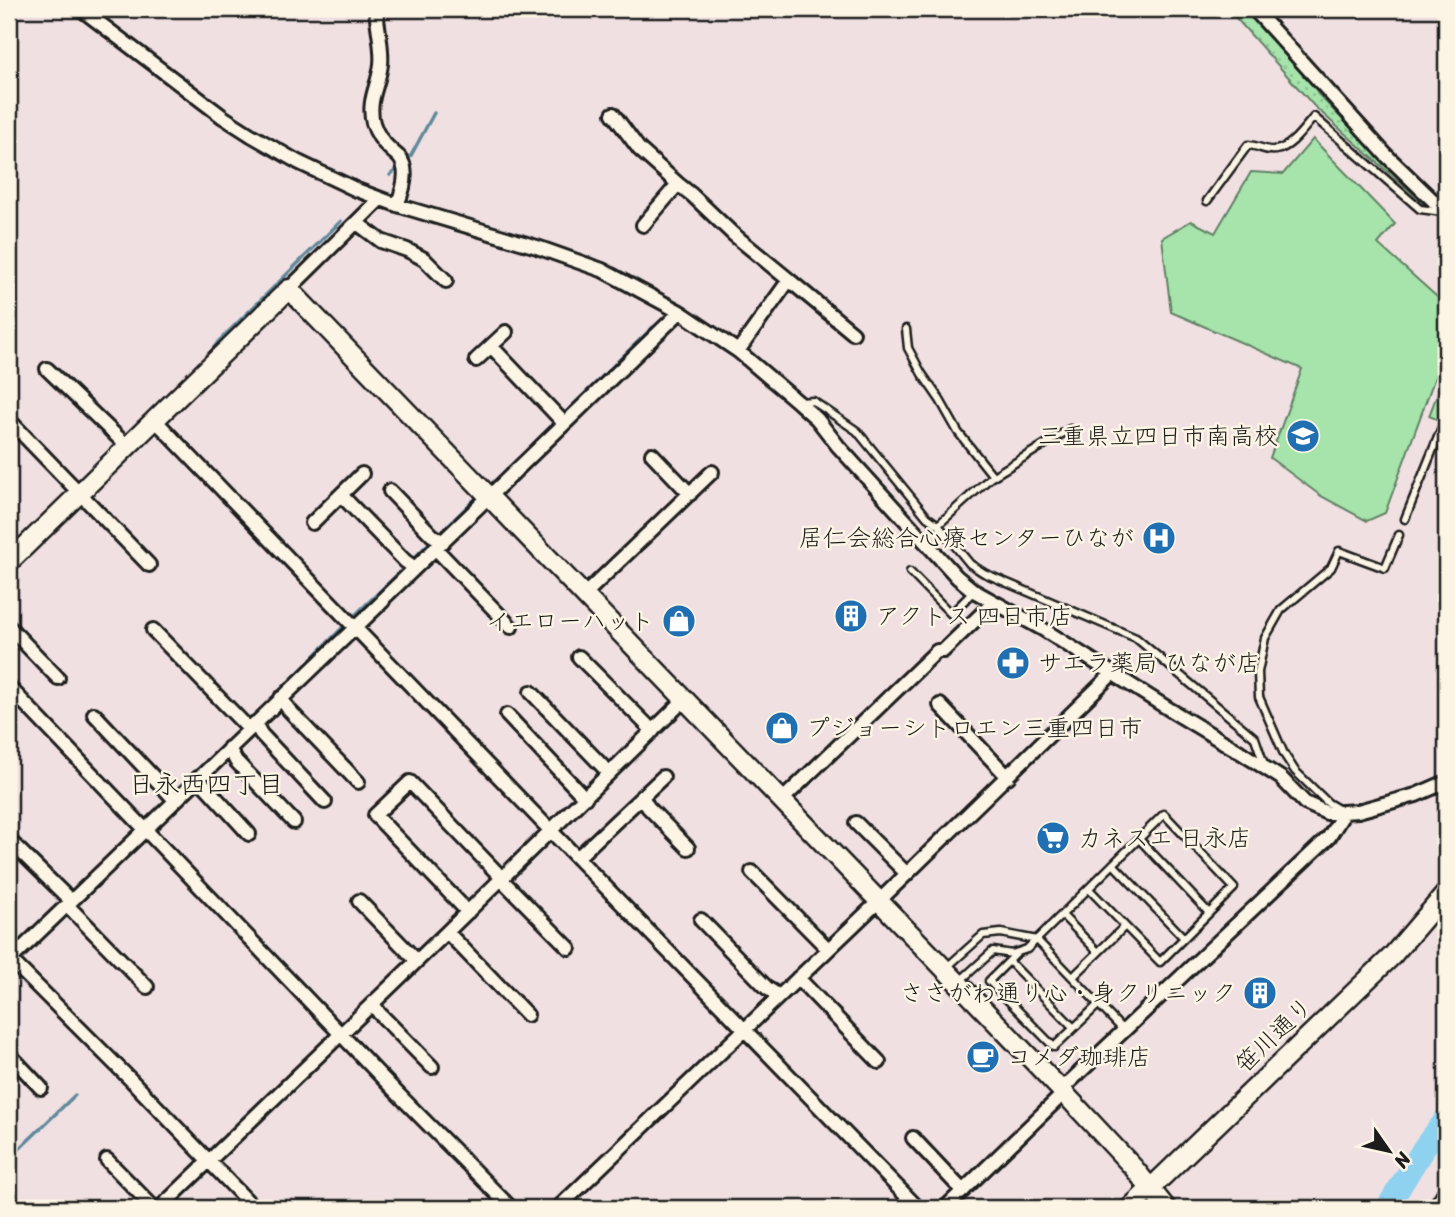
<svg xmlns="http://www.w3.org/2000/svg" width="1455" height="1217" font-family="Sriracha,'Klee One',sans-serif">
<defs>
<pattern id="park-dots" width="8" height="8" patternUnits="userSpaceOnUse" patternTransform="scale(1.75)"><rect width="8" height="8" fill="#a6e4ac"/><path d="M2 2h.1M6 6h.1" fill="none" stroke="#8ec393" stroke-width="1.8" stroke-linecap="round"/></pattern>
</defs>
<rect width="100%" height="100%" fill="#f0e0e2"/>
<filter id="ink" filterUnits="userSpaceOnUse"><feTurbulence type="fractalNoise" baseFrequency=".0143" numOctaves="2"/><feDisplacementMap in="SourceGraphic" scale="14" xChannelSelector="R" yChannelSelector="G"/><feConvolveMatrix kernelMatrix="1 2 1 2 8 2 1 2 1" color-interpolation-filters="sRGB"/></filter>
<g filter="url(#ink)">
<path fill="url(#park-dots)" stroke="#618064" stroke-width="2" d="M1228,9H1246L1256,22L1317,86V93L1424,204L1314,106Z"/>
<path fill="#a6e4ac" stroke="#618064" stroke-width="2" d="M1313,139L1395,224L1378,244L1446,305V347L1385,513L1367,521L1321,496L1270,458L1302,369L1171,312L1162,238L1191,221L1215,233L1251,172L1283,174Z
M1446,371V423L1429,416Z"/>
<g fill="none" stroke-linecap="round" stroke-linejoin="round">
<path stroke="#60899b" stroke-width="3.5" d="M408,161L434,113
M390,175L397,169
M208,356L218,342L341,221
M566,412L653,327
M534,443L556,421
M441,532L476,498
M416,556L432,540
M352,618L401,571
M279,692L344,626
M74,889L129,837
M14,947L58,904
M9,1159L75,1095"/>
<path stroke="#8ed2f0" stroke-width="23" d="M1387,1208L1425,1146L1446,1119"/>
<defs>
<path id="lane" d="M1207,201L1248,145C1257,145 1267,152 1276,150C1291,148 1304,128 1314,117L1420,209L1443,212
M906,329L908,348L922,374L940,400L958,432L993,476
M800,402L813,401L857,431L927,517L938,525L970,564L984,573L1136,638L1255,738L1265,767
M1405,519L1442,427
M938,525L990,478L1070,429
M910,572L951,614L974,591
M1340,810L1328,803L1295,771L1284,754L1259,697L1258,672L1265,638L1281,610L1331,568L1339,551L1385,568L1399,535
M1139,839L1209,913
M1113,864L1184,938
M1435,909L1446,920
M1062,915L1098,952
M1016,954L989,981L1054,1047L1099,1004
M1009,961L1074,1028
M947,967L983,935L1001,933L1037,940L1124,1031
M1073,977L1125,926
M960,981L993,951L1012,954L1027,949L1164,814L1234,888L1160,962L1089,889"/>
<path id="street" d="M81,9L223,117L251,135L298,162L357,190L397,205L537,247L602,270L680,312L738,351L798,402L817,419L838,446L957,577L974,591L1041,628L1172,711L1240,752L1281,778L1305,803L1327,813L1358,811L1416,795L1446,782
M376,9C377,25 383,49 381,64C379,85 367,100 373,123C376,133 383,143 391,150C392,151 398,156 399,157C410,170 403,191 397,205
M1254,9L1386,155L1446,213
M613,114L639,149L678,184
M357,223L381,241L407,250L424,259L446,281
M643,225L678,184L692,195L733,234L789,280
M289,289L380,199
M491,346L564,423
M738,351L789,280L853,333
M476,360L506,332
M47,369L128,447
M9,420L149,565
M155,420L551,831L918,1208
M652,454L690,494
M390,491L432,535L443,542
M341,495L405,561L415,568
M312,523L362,474
M435,548L511,627
M584,595L712,472
M9,627L58,678
M153,630L249,729
M579,657L653,731
M9,687L398,1094L511,1208
M531,692L609,773
M281,698L289,710L358,782
M940,705L1008,777
M94,714L175,800
M507,715L585,798
M255,723L261,734L325,802
M229,748L236,761L294,822
M198,778L249,834
M642,796L648,807L688,848
M782,800L937,651H943L994,602
M856,823L907,874
M9,840L71,901
M577,858L663,777
M752,872L828,949
M501,879L569,948
M359,901L417,961
M67,905L147,987
M468,912L375,815L410,782L502,878
M701,920L767,988L779,996
M447,932L527,1015
M9,958L130,1079L254,1208
M9,961L383,601L384,598L680,312
M798,978L879,1062
M373,1003L379,1013L432,1067
M9,1054L41,1088
M1061,1090L1329,837L1344,813
M913,1138L963,1191
M107,1160L154,1208
M160,1208L447,932L685,699
M558,1208L879,901L1113,673
M945,1208L1064,1093"/>
<path id="secondary" d="M9,562L289,289L1064,1093L1133,1167L1166,1208
M1130,1208L1392,956L1446,893
M1438,1208L1446,1195"/>
</defs>
<use href="#lane" stroke="#1c1c1c" stroke-width="11"/>
<use href="#street" stroke="#1c1c1c" stroke-width="18"/>
<use href="#secondary" stroke="#1c1c1c" stroke-width="23"/>
<use href="#lane" stroke="#fcf5e5" stroke-width="6"/>
<use href="#street" stroke="#fcf5e5" stroke-width="12"/>
<use href="#secondary" stroke="#fcf5e5" stroke-width="18"/>
</g>
</g>
<defs>
<symbol id="school-disc" viewBox="-11 -11 22 22"><circle r="9.5" fill="#1f6fb2" stroke="#fcf5e5"/><path d="M0-5L7-2L0 1L-7-2ZM-4 1L0 2.5L4 1V4Q0 6-4 4Z" fill="#fff"/></symbol>
<symbol id="hospital-disc" viewBox="-11 -11 22 22"><circle r="9.5" fill="#1f6fb2" stroke="#fcf5e5"/><path d="M-5-5h3v3.5h4V-5h3V5h-3V1.5h-4V5h-3Z" fill="#fff"/></symbol>
<symbol id="building-disc" viewBox="-11 -11 22 22"><circle r="9.5" fill="#1f6fb2" stroke="#fcf5e5"/><path d="M-4-6H4V6H1V3H-1V6H-4ZM-2.5-4.3h1.7v1.8h-1.7ZM.8-4.3h1.7v1.8H.8ZM-2.5-1h1.7V.8h-1.7ZM.8-1h1.7V.8H.8Z" fill="#fff"/></symbol>
<symbol id="shop-disc" viewBox="-11 -11 22 22"><circle r="9.5" fill="#1f6fb2" stroke="#fcf5e5"/><path d="M-5-2.5h2.3a2.7 3.5 0 0 1 5.4 0H5L5.5 6h-11ZM-1.5-2.5h3a1.5 2.3 0 0 0-3 0Z" fill="#fff"/></symbol>
<symbol id="pharmacy-disc" viewBox="-11 -11 22 22"><circle r="9.5" fill="#1f6fb2" stroke="#fcf5e5"/><path d="M-2-6h4v4h4v4h-4v4h-4v-4h-4v-4h4Z" fill="#fff"/></symbol>
<symbol id="supermarket-disc" viewBox="-11 -11 22 22"><circle r="9.5" fill="#1f6fb2" stroke="#fcf5e5"/><path d="M-6-5.5h2.5l.6 2H6L4.5 2H-2.5L-4.4-4H-6ZM-1.5 3.2a1.3 1.3 0 1 0 .1 0ZM3 3.2a1.3 1.3 0 1 0 .1 0Z" fill="#fff"/></symbol>
<symbol id="cafe-disc" viewBox="-11 -11 22 22"><circle r="9.5" fill="#1f6fb2" stroke="#fcf5e5"/><path d="M-5.5-4.5H6V0H3Q3 3.5 0 3.5H-2.5Q-5.5 3.5-5.5 0ZM3-3.2v2h1.7v-2ZM-6 4.5H4V6H-6Z" fill="#fff"/></symbol>
</defs>
<g fill-rule="evenodd">
<use href="#school-disc" x="1284" y="417" width="38" height="38"/>
<use href="#hospital-disc" x="1140" y="519" width="38" height="38"/>
<use href="#building-disc" x="832" y="597" width="38" height="38"/>
<use href="#shop-disc" x="660" y="602" width="38" height="38"/>
<use href="#pharmacy-disc" x="994" y="644" width="38" height="38"/>
<use href="#shop-disc" x="763" y="709" width="38" height="38"/>
<use href="#supermarket-disc" x="1034" y="819" width="38" height="38"/>
<use href="#building-disc" x="1241" y="974" width="38" height="38"/>
<use href="#cafe-disc" x="964" y="1038" width="38" height="38"/>
</g>
<g text-anchor="middle" dominant-baseline="central" stroke-width="5" stroke-linejoin="round" paint-order="stroke">
<g font-size="24" fill="#1c1c1c" stroke="#fcf5e5" text-anchor="start">
<text x="1278" y="436" text-anchor="end">三重県立四日市南高校</text>
<text x="1134" y="538" text-anchor="end">居仁会総合心療センターひなが</text>
<text x="876" y="616">アクトス 四日市店</text>
<text x="654" y="621" text-anchor="end">イエローハット</text>
<text x="1038" y="663">サエラ薬局 ひなが店</text>
<text x="806" y="728">プジョーシトロエン三重四日市</text>
<text x="1078" y="838">カネスエ 日永店</text>
<text x="1236" y="993" text-anchor="end">ささがわ通り心・身クリニック</text>
<text x="1007" y="1057">コメダ珈琲店</text>
</g>
<g font-size="24" fill="#1c1c1c" stroke="#fcf5e5">
<text transform="translate(1274 1035) rotate(-44)">笹川通り</text>
</g>
<g font-size="26" fill="#1c1c1c" stroke="#fcf5e5">
<text x="206" y="784">日永西四丁目</text>
</g>
</g>
<rect width="1455" height="1217" fill="none" stroke="#fcf5e5" stroke-width="35"/>
<rect x="18" y="18" width="1420" height="1182" fill="none" stroke="#1c1c1c" stroke-width="2.5" filter="url(#ink)"/>
<g transform="translate(1389 1151) rotate(124)" stroke="#fcf5e5" stroke-width="5" paint-order="stroke">
<path d="M0-5L12 26L0 18L-12 26Z" fill="#1c1c1c"/>
<text y="-10" font-size="19" font-weight="bold" text-anchor="middle" fill="#1c1c1c">N</text>
</g>
</svg>
